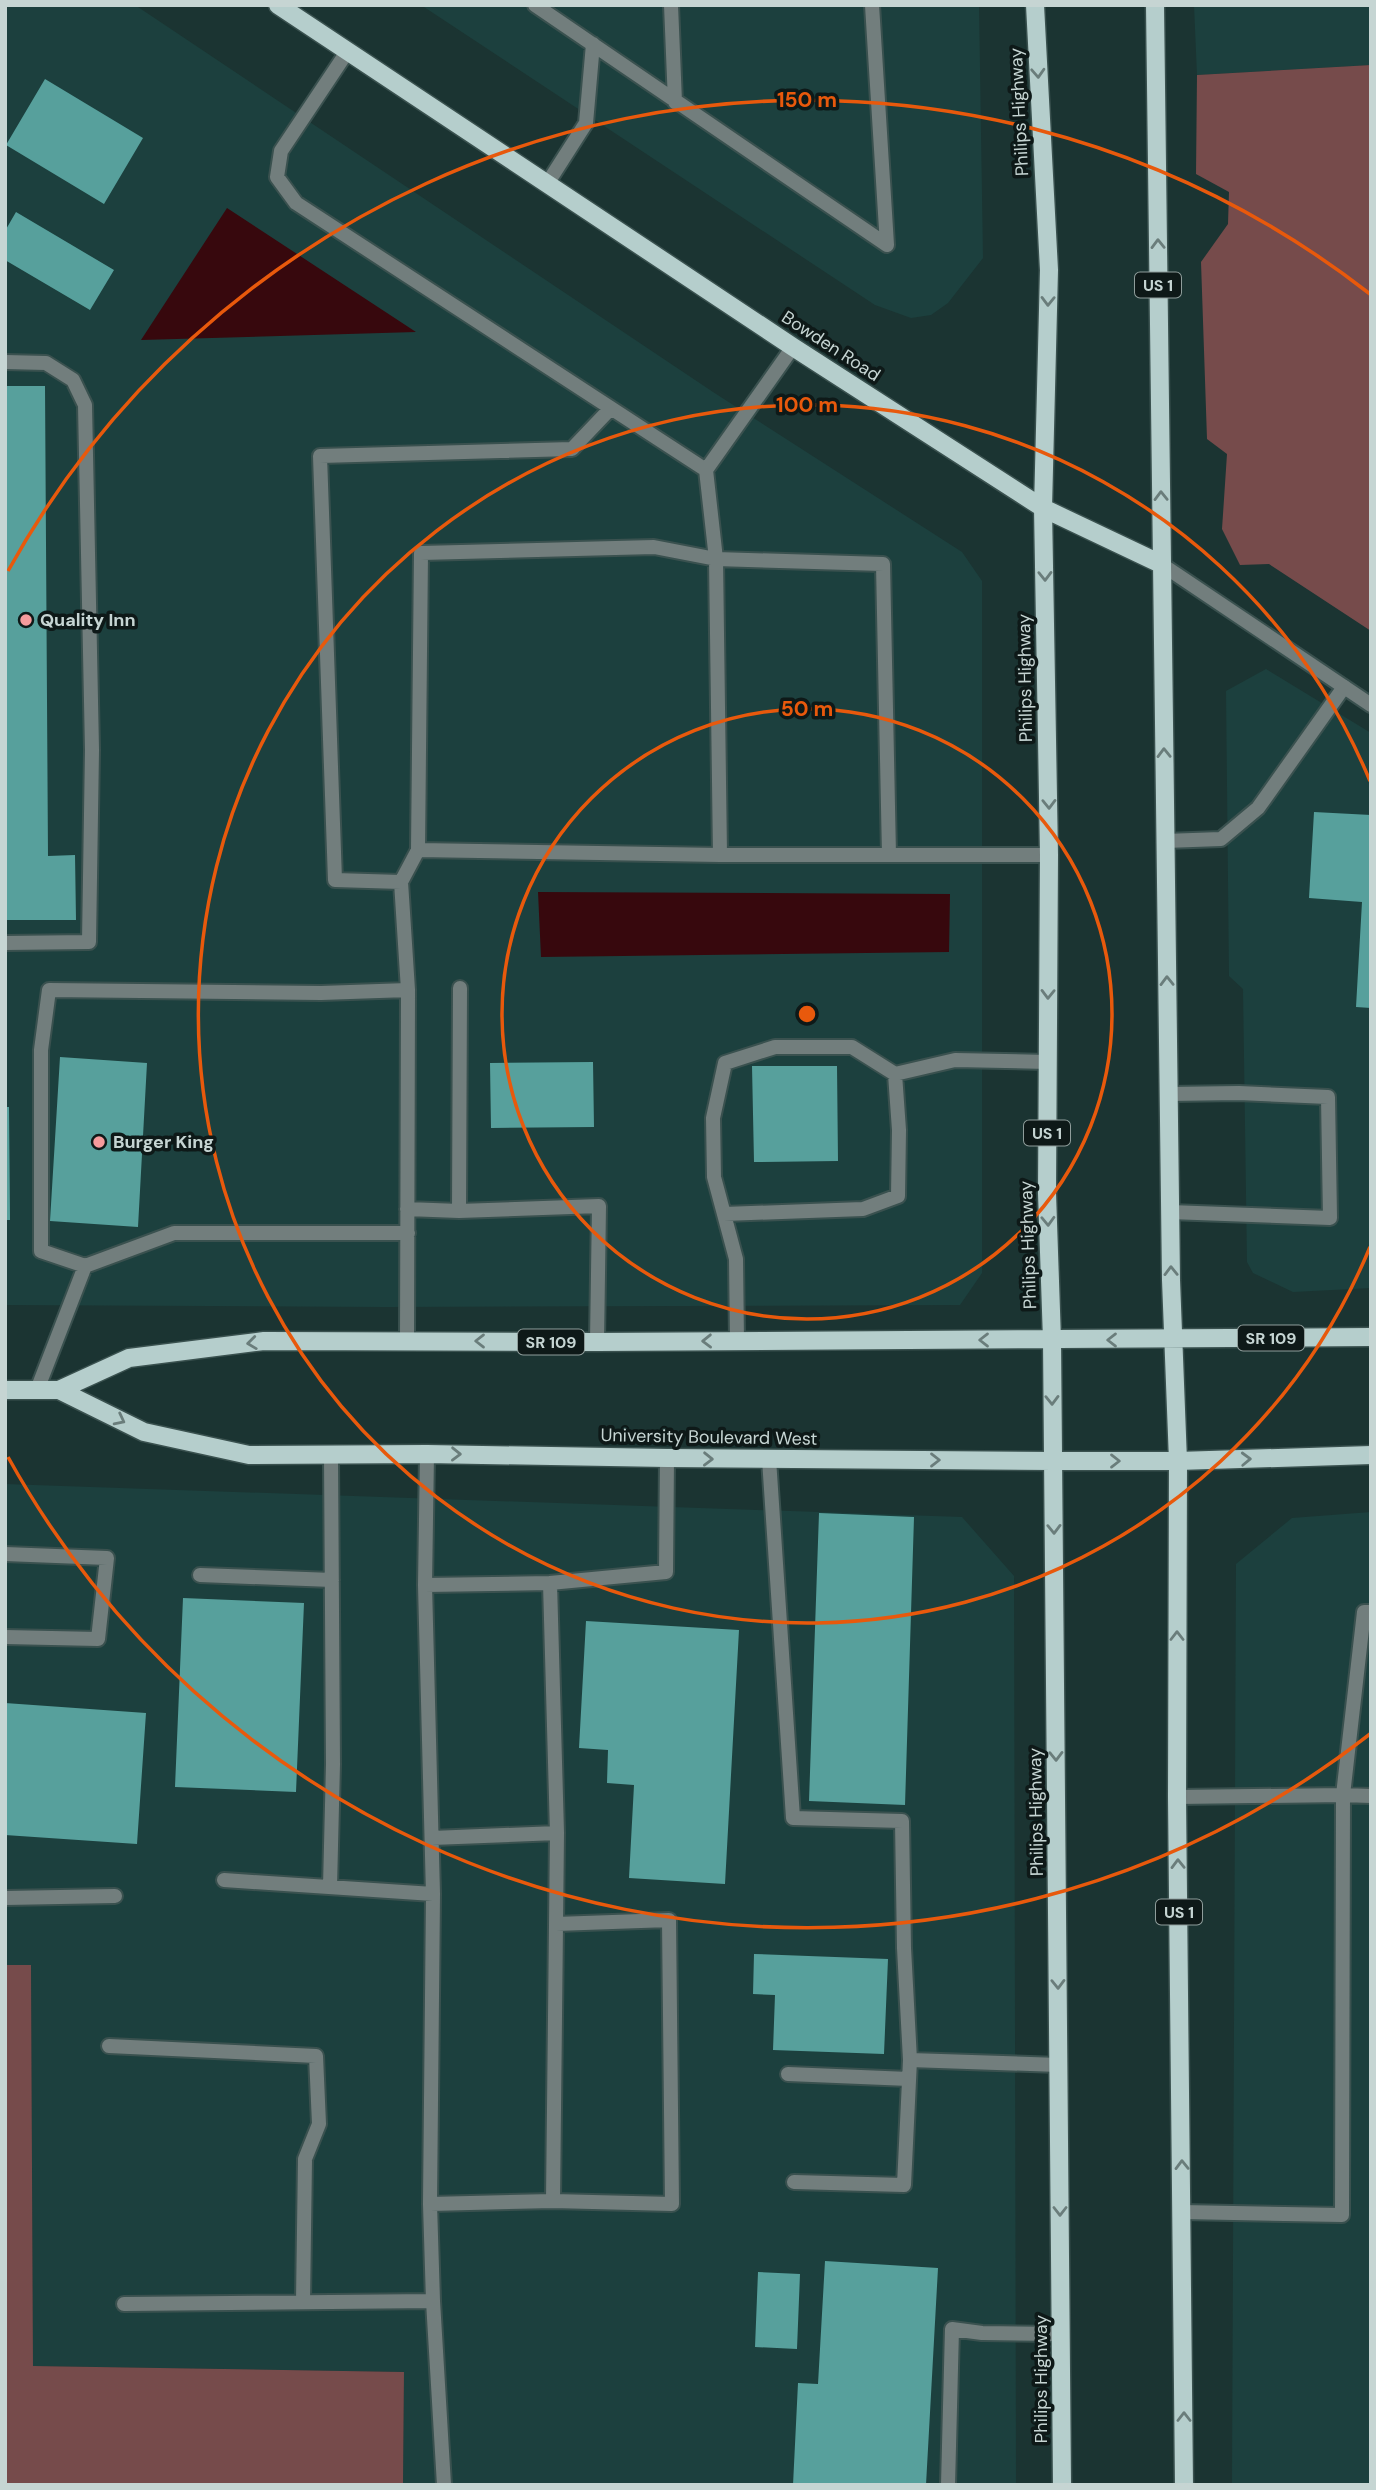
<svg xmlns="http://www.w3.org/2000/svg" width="1376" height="2490" font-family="'DM Sans',sans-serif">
<rect width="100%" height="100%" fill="#1b3432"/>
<path fill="#1c403e" d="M5,5H135L713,392L962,552L982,581V1273L960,1305L386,1307L5,1305Z
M421,5H979L983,258L948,303L931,315L911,318L875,305Z
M1194,5H1371V65L1197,75Z
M1266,669L1371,733V1288L1293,1292L1253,1273L1247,1262L1243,989L1229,976L1226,691Z
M5,1484L962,1517L1014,1576L1016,2485H403L404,2372L33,2366L31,1965H5Z
M1371,1512V2485H1232L1236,1564L1292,1518Z"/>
<path fill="#764b4b" d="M1371,65V631L1269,564L1240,565L1222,529L1227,454L1207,439L1201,262L1228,224L1229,192L1196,174L1197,75Z
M5,1965H31L33,2366L404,2372L403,2485H5Z"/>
<path fill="#37080d" d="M227,208L416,332L141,340Z
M538,892L950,894L949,952L541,957Z"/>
<path fill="#57a09c" d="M45,79L143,138L104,204L6,145Z
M16,212L114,270L90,310L5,260V231Z
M5,386H45L48,856L75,855L76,920H5Z
M1314,812L1371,815V1008L1356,1007L1362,902L1309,898Z
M60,1057L147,1063L138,1227L50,1221Z
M593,1062L594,1127L491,1128L490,1063Z
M752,1066H837L838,1161L754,1162Z
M5,1107H9L10,1220H5Z
M819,1513L914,1517L905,1805L809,1801Z
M183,1598L304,1603L296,1792L175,1787Z
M586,1621L739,1630L725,1884L629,1878L634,1785L607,1783L608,1750L579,1748Z
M5,1703L146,1713L137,1844L5,1835Z
M754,1954L888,1959L884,2054L773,2050L775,1995L753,1994Z
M825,2261L938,2268L926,2485H793L798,2383L818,2384Z
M758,2272L800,2274L797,2349L755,2347Z"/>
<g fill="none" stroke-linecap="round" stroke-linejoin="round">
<defs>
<path id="lane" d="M535,5L887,245L872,5
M671,5L675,102
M347,52L281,151L277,177L296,203L706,470L793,347
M547,184L586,123L593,44
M5,362L46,363L73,380L85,405L92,750L89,942L5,943
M706,470L716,559L883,564L889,855
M1165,841L1221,839L1258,808L1344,687
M720,855L716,559L654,547L421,553L418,850L720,855H1049
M401,882L335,880L320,456L572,449L611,408
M895,1074L955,1060L1048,1062
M1168,1094L1239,1093L1328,1097L1330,1218L1170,1212
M407,1209L459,1211L599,1206L597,1342
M459,1211L460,988
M724,1214L863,1209L898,1196L899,1130L895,1074L852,1047H775L725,1063L713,1118L714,1177L736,1259L737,1341
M85,1266L41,1251V1050L49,990L321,993L408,990
M407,1341L408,990L401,882L418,850
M37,1390L85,1266L174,1233H408
M427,1454L425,1585L433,1894L430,2204
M769,1459L793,1818L902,1821L904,1948L910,2060L1059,2065
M5,1554L107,1558L98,1639L5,1637
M200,1575L332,1580
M425,1585L550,1583
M1177,1797L1343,1795L1364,1612H1371
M432,1838L557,1833
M224,1880L433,1894
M330,1887L333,1764L331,1456
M5,1898L115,1896
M109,2046L316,2056L319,2124L305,2159L303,2302
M788,2074L909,2079
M794,2182L904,2185L910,2060
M553,2201L672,2204L669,1920L556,1924
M1182,2212L1342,2215L1343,1795L1371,1796
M124,2304L433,2301
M444,2485L433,2301L430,2204L553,2201L557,1833L550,1583L666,1572L667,1458
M948,2485L952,2329L982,2333L1061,2334"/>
<path id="street" d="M1161,564L1371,705"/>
<path id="primary" d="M278,5L793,347L1043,508L1161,564
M1035,5L1049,270L1043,508L1049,855L1047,1193L1052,1340L1062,2485
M1155,5L1171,1280L1178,1461L1177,1797L1184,2485
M5,1390H59L129,1358L264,1341L597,1342L1371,1337
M59,1390L144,1432L249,1455L427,1454L667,1458L1053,1461H1178L1371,1455"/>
</defs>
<use href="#lane" stroke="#3a514f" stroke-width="18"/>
<use href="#street" stroke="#3a514f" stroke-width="18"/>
<use href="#primary" stroke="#3a514f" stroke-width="21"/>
<use href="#lane" stroke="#727e7d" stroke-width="14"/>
<use href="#street" stroke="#727e7d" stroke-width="14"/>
<use href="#primary" stroke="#b5cecc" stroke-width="18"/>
</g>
<defs><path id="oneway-chevron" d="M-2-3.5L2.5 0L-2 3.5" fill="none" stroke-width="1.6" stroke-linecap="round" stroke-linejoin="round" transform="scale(1.75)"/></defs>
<g stroke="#6a7d7b">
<use href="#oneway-chevron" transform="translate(1038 73) rotate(87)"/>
<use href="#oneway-chevron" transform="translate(1158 244) rotate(-91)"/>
<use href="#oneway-chevron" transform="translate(1048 301) rotate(91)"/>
<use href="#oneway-chevron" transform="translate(1161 496) rotate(-91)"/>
<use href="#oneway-chevron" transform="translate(1045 576) rotate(89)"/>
<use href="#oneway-chevron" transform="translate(1164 753) rotate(-91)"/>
<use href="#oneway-chevron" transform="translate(1049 804) rotate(89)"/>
<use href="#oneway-chevron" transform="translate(1167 981) rotate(-91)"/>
<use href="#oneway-chevron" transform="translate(1048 994) rotate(91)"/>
<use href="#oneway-chevron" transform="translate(1048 1221) rotate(88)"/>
<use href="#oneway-chevron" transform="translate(1171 1271) rotate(-91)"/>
<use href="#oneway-chevron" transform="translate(984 1340) rotate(180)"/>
<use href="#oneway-chevron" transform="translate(1112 1340) rotate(180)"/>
<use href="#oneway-chevron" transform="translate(480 1341) rotate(-180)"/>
<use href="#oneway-chevron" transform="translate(707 1341) rotate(179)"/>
<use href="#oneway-chevron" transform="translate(252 1343) rotate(173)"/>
<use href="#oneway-chevron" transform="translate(1052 1400) rotate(89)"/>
<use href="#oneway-chevron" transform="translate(120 1420) rotate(27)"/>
<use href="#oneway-chevron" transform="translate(456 1454) rotate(1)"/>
<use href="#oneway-chevron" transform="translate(708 1459) rotate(1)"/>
<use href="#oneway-chevron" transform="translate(1246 1459) rotate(-2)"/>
<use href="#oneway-chevron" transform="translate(935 1460)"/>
<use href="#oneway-chevron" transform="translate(1115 1461)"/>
<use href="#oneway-chevron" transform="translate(1054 1529) rotate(89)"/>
<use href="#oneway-chevron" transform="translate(1177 1636) rotate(-90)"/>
<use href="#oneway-chevron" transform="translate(1056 1756) rotate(89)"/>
<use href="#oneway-chevron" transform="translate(1178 1864) rotate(-91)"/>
<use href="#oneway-chevron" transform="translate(1058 1984) rotate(89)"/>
<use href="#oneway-chevron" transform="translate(1182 2165) rotate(-91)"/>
<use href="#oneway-chevron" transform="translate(1060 2211) rotate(90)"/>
<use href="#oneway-chevron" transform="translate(1184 2417) rotate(-90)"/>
</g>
<g fill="none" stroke="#e8590c" stroke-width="3.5">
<circle cx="807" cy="1014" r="305"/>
<path d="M1370 1247A609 609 0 1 1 1370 781"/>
<path d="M1370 1734A914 914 0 0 1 8 1457M8 571A914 914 0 0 1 1370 294"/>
</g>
<g fill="#f59b9c" stroke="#0e1918" stroke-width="2.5">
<circle cx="26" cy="620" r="7"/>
<circle cx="99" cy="1142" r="7"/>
</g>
<g text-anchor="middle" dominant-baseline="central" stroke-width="7" stroke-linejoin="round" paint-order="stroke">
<g fill="#0e1918" stroke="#8f9d9b" stroke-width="2">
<rect x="1135" y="272.5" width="46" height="25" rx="5"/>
<rect x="1024" y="1120.5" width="46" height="25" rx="5"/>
<rect x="1238" y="1325.5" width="66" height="25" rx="5"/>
<rect x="518" y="1329.5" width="66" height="25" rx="5"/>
<rect x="1156" y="1899.5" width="46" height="25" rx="5"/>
</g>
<g font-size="16" font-weight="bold" fill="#c6d5d3">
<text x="1158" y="285">US 1</text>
<text x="1047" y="1133">US 1</text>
<text x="1271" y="1338">SR 109</text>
<text x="551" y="1342">SR 109</text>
<text x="1179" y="1912">US 1</text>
</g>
<g font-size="18" fill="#c6d5d3" stroke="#0e1918">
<text transform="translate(1019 112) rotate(-93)">Philips Highway</text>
<text transform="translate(831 346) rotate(33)">Bowden Road</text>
<text transform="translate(1025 678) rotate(-91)">Philips Highway</text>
<text transform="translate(1028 1245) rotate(-92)">Philips Highway</text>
<text transform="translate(709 1437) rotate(1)">University Boulevard West</text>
<text transform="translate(1036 1812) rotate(-91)">Philips Highway</text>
<text transform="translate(1041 2379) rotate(-90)">Philips Highway</text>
</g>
<g font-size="18" font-weight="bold" fill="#c6d5d3" stroke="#0e1918" text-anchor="start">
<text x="40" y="620">Quality Inn</text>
<text x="113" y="1142">Burger King</text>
</g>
</g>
<circle cx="807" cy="1014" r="10" fill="#e8590c" stroke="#0e1918" stroke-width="3.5"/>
<g font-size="21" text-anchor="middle" font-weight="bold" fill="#e8590c" stroke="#0e1918" stroke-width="7" stroke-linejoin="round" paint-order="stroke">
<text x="807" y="107">150 m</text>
<text x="807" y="412">100 m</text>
<text x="807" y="716">50 m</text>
</g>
<rect width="1376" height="2490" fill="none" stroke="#c6d5d3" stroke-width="14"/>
</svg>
